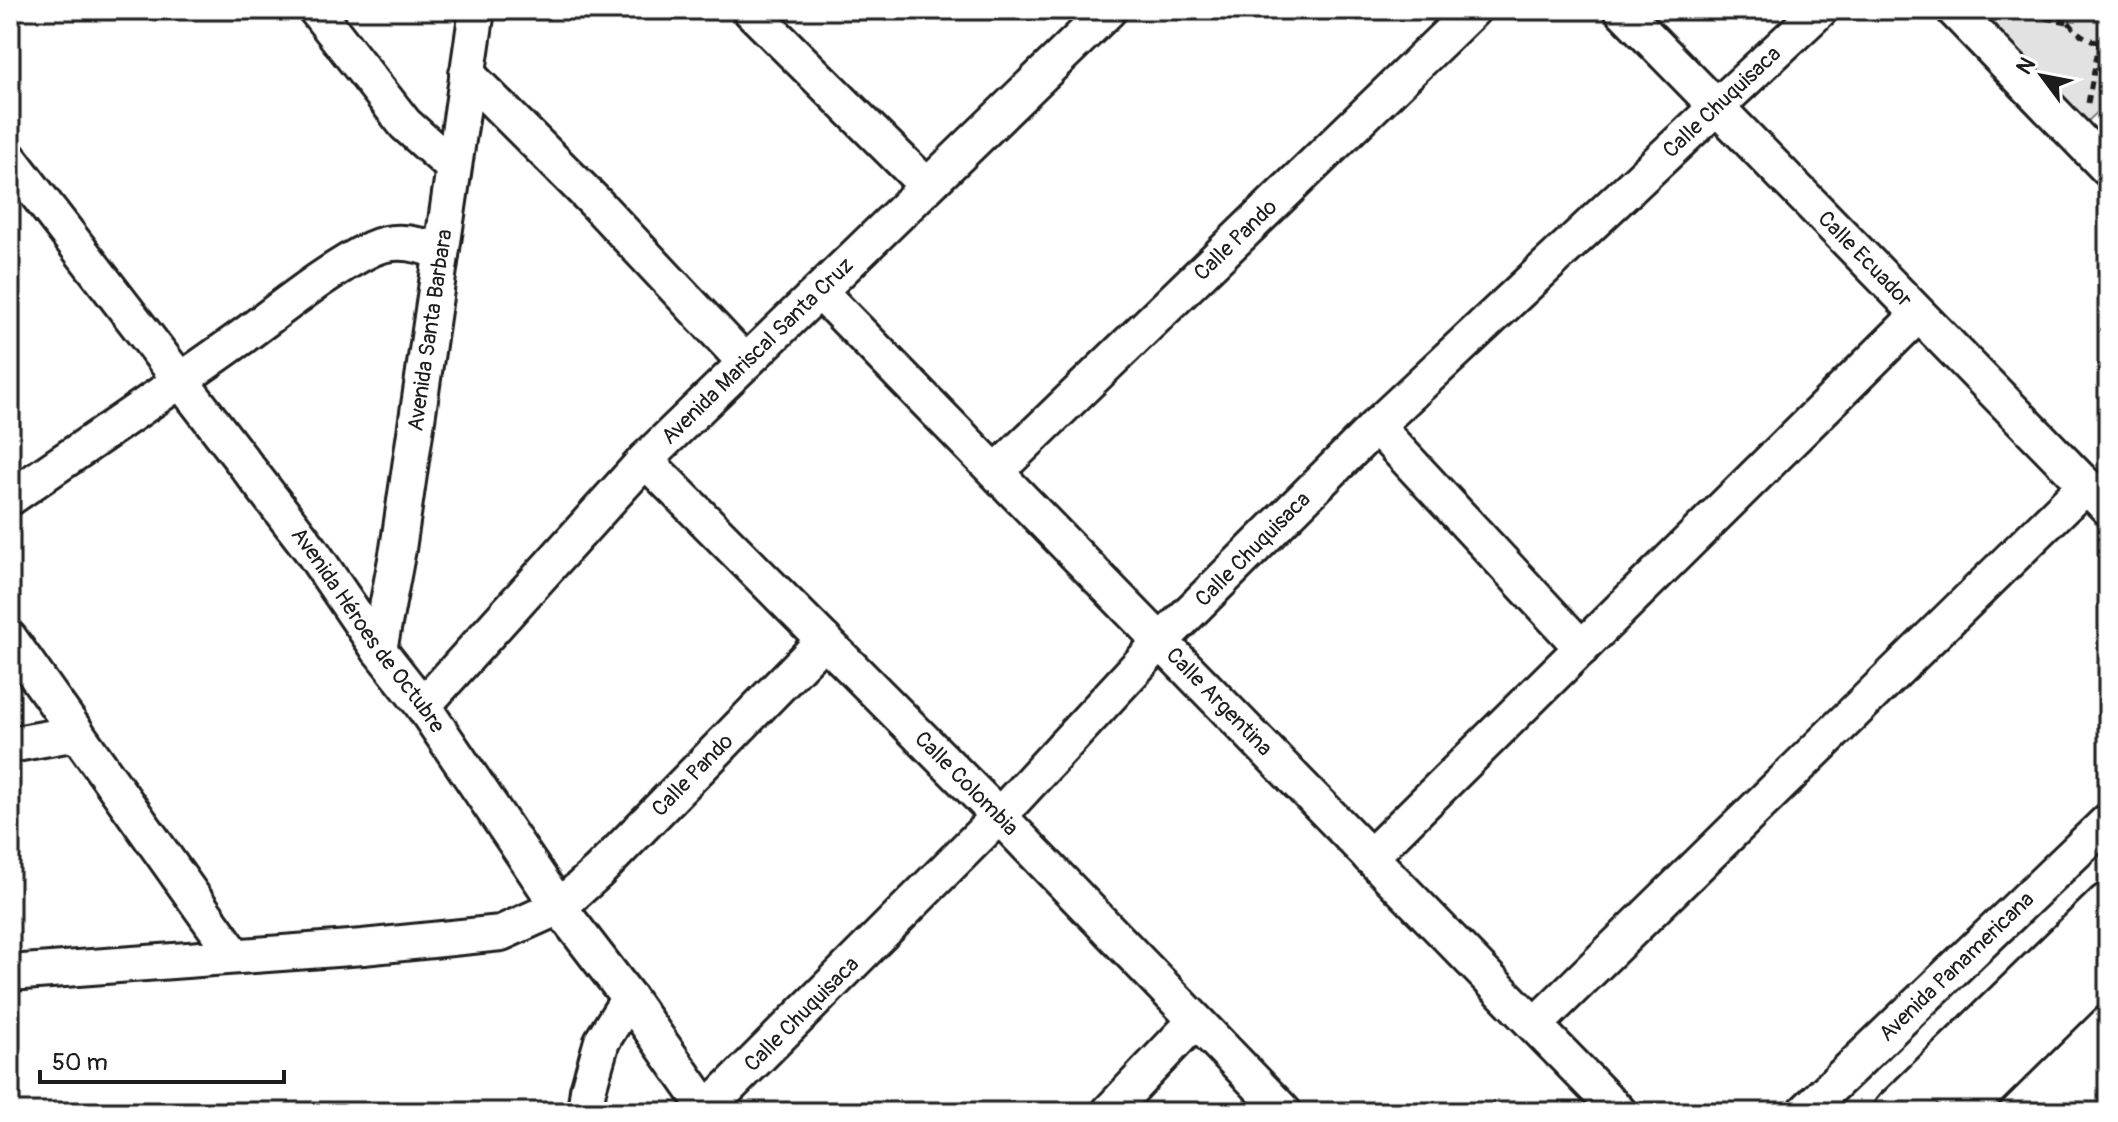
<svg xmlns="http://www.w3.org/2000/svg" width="2118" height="1122" font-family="Pangolin,sans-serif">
<rect width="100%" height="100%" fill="#fff"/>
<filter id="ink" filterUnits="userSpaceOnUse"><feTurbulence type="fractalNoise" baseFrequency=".0125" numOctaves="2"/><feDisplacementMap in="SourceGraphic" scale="16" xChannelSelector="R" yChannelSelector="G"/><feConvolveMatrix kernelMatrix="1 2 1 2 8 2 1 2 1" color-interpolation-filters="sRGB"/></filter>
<g filter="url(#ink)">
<path fill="#e2e2e2" stroke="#7f7f7f" stroke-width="2" d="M2004,10H2108V102L2083,126L1990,25Z"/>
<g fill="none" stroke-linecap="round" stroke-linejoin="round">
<defs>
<g id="minor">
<path d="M316,10L405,124L453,167"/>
<path d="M750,10L926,185"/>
<path id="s1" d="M1622,10L2108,508"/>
<path d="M1954,10L2108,169"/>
<path d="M467,74L595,202L745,362"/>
<path id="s2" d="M10,159L311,550L379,650L423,706L559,907L629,998L709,1112"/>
<path id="s3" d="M820,292L1619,1112"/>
<path d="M1376,426L1582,648"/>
<path id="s4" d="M645,460L999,816L1284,1112"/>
<path id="s5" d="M997,471L1473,10"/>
<path d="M10,498C85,446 161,395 235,342C276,313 327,270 371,249C394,238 419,243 441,253"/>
<path d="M10,639L235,956"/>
<path id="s6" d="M379,650L398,549L477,10"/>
<path id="s7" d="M423,706L645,460L1109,10"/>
<path d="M10,745L77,733"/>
<path d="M1370,857L1918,315"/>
<path id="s8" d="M10,973L363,947L501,933L559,907L598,872L824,640"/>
<path d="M1535,1025L2086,485"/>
<path id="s9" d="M707,1109L999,816L1160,642L1376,426L1820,10"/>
<path d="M585,1112L588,1090L602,1041L629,998"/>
<path d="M1109,1112L1195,1021"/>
<path id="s10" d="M1805,1112L2108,821"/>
</g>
<path id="highway" d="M1896,1112L2108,906
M1958,1112L2108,964"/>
</defs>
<use href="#minor" stroke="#1c1c1c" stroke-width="40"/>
<use href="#highway" stroke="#1c1c1c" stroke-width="50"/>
<path stroke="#1c1c1c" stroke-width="5" stroke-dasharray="8 6" stroke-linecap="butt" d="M2062,10C2072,32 2085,40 2108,45
M2091,10L2097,15L2108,17
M2004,11L2067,22
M2088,103L2104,17"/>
<use href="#minor" stroke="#fff" stroke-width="34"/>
<use href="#highway" stroke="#fff" stroke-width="44"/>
</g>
</g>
<g text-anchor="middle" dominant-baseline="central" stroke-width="6" stroke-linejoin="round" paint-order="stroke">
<g font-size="22" fill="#1c1c1c" stroke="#fff">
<text stroke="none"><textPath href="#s9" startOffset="1430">Calle Chuquisaca</textPath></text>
<text stroke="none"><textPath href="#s5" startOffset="332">Calle Pando</textPath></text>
<text stroke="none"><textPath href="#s1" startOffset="348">Calle Ecuador</textPath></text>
<text stroke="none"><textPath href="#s6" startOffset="324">Avenida Santa Barbara</textPath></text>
<text stroke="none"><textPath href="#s7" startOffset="488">Avenida Mariscal Santa Cruz</textPath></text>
<text stroke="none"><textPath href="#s9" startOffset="782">Calle Chuquisaca</textPath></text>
<text stroke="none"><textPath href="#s2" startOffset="592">Avenida Héroes de Octubre</textPath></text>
<text stroke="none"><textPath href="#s3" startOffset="572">Calle Argentina</textPath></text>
<text stroke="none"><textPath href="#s8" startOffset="744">Calle Pando</textPath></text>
<text stroke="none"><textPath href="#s4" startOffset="456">Calle Colombia</textPath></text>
<text stroke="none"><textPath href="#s10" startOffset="210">Avenida Panamericana</textPath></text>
<text stroke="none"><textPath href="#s9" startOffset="134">Calle Chuquisaca</textPath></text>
</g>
</g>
<rect width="2118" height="1122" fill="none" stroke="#fff" stroke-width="40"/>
<rect x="20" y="20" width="2078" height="1082" fill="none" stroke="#1c1c1c" stroke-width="3" filter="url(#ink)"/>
<g transform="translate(2042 76) rotate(302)" stroke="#ffffff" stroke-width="6" paint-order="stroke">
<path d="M0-6L14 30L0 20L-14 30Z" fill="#1c1c1c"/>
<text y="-12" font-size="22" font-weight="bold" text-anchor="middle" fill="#1c1c1c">N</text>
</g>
<path d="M40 1070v12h244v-12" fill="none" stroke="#1c1c1c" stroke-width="4"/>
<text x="52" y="1070" font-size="24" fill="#1c1c1c" stroke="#ffffff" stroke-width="6" paint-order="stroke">50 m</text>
</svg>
